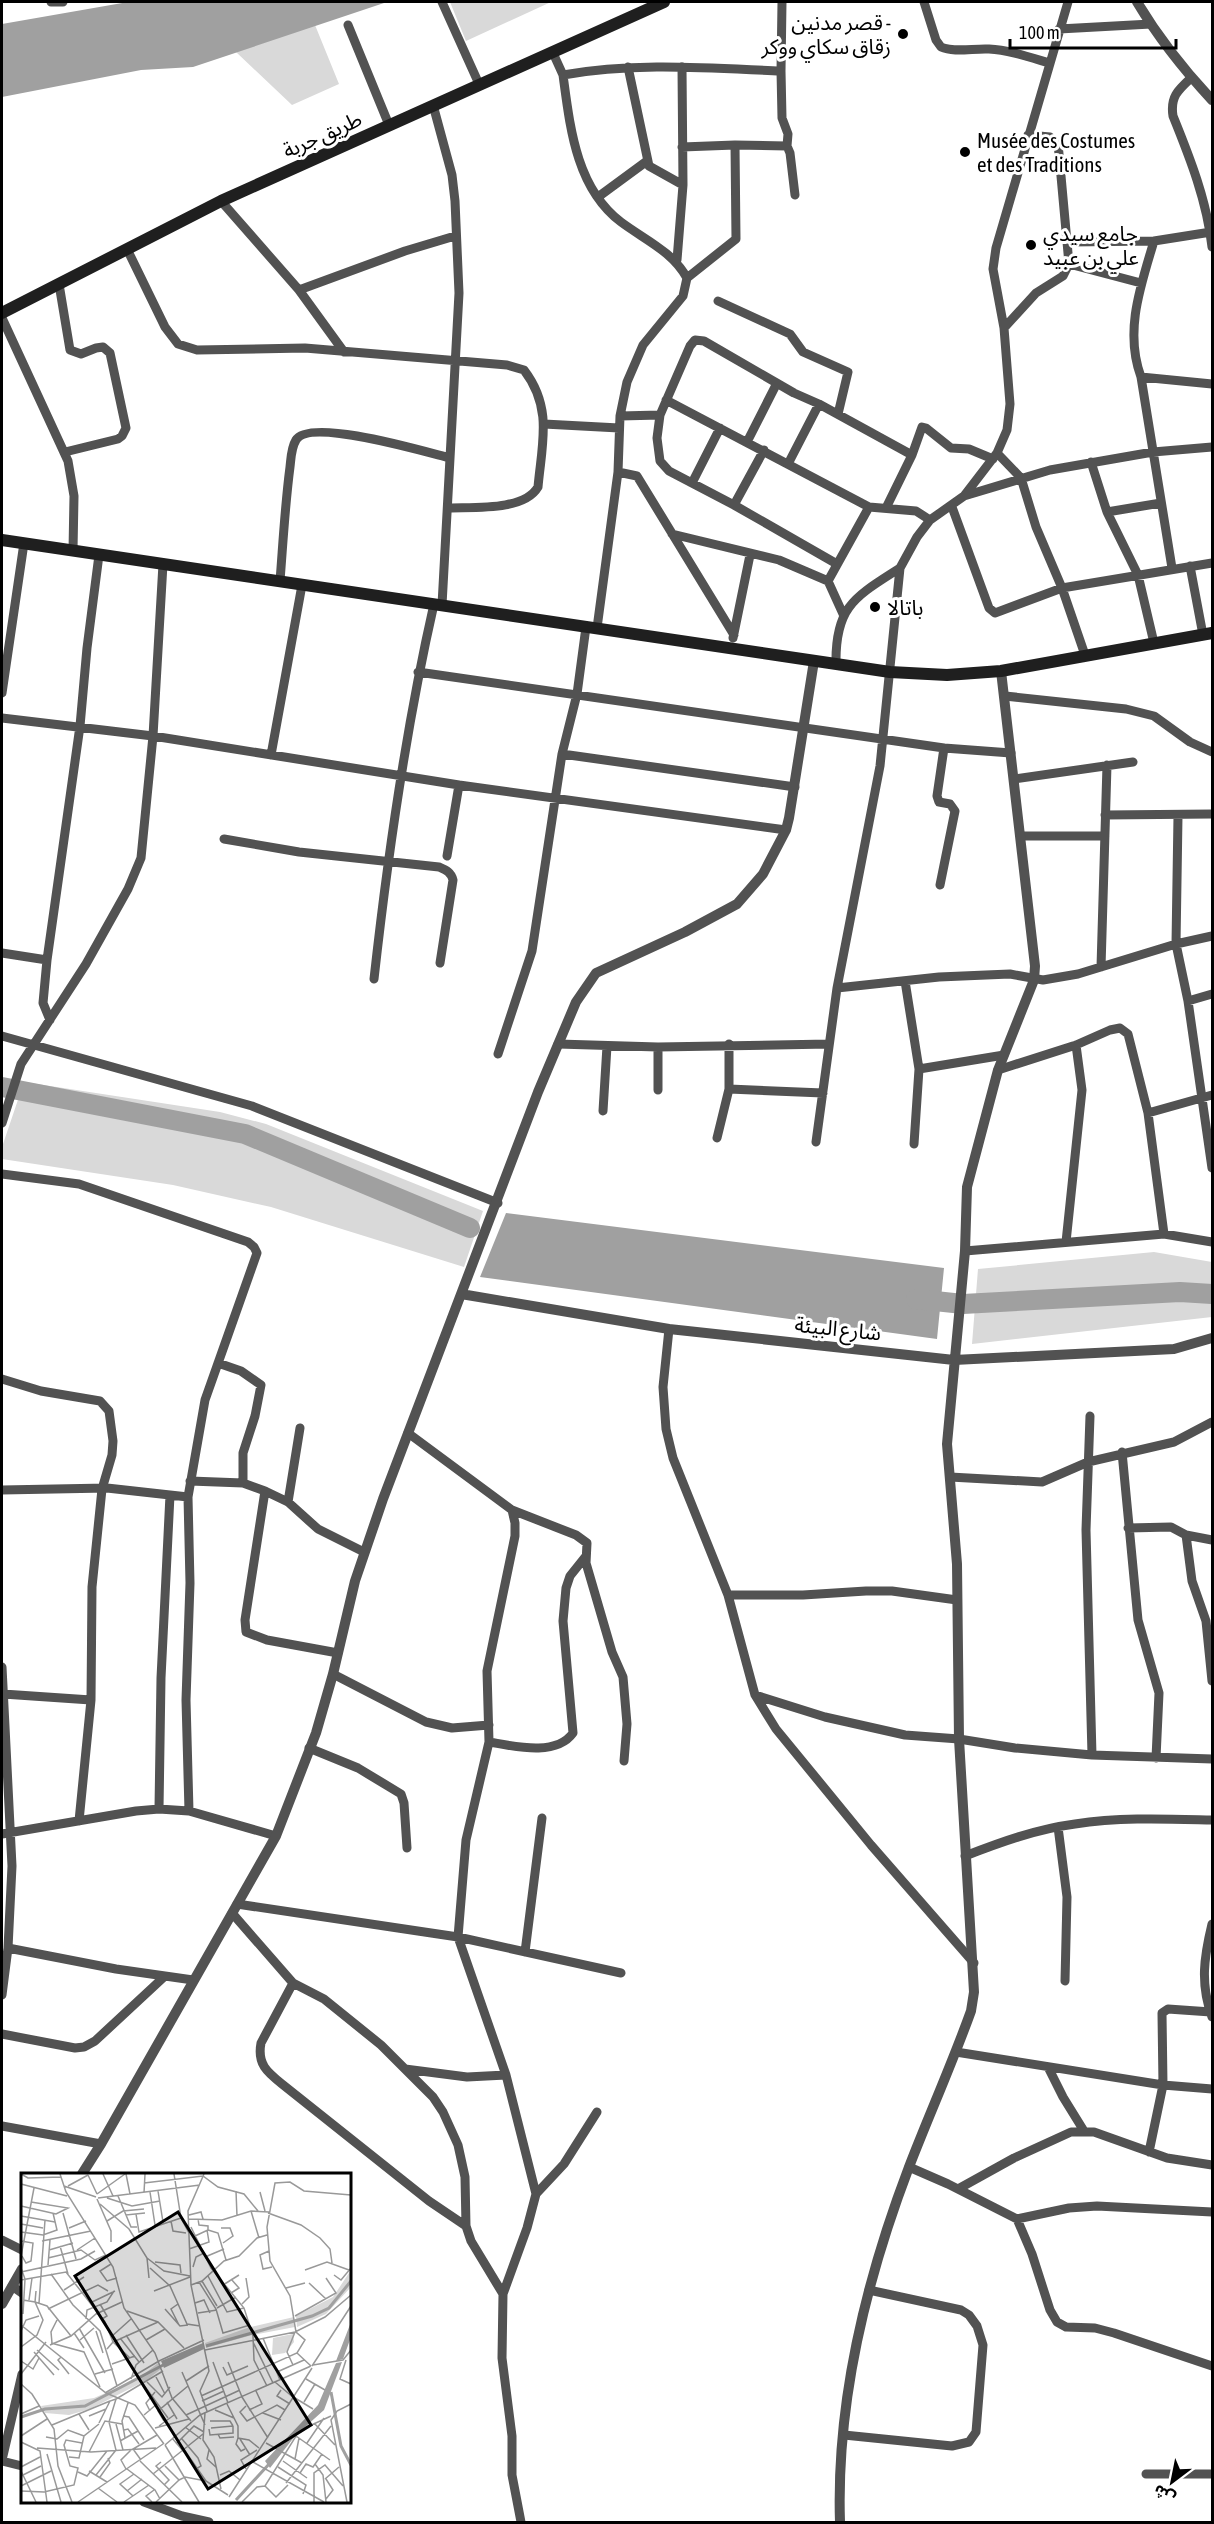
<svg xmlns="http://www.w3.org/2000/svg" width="1214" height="2524" font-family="'Asap Condensed','Noto Sans Arabic',sans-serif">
<rect width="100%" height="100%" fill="#fff"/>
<path fill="#d9d9d9" d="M450,2H551L466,41Z
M315,25L339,84L292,105L236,52Z
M24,1082L220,1112L266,1124L483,1211L464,1267L271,1207L173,1185L2,1159V1147Z
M1154,1252L1212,1262V1317L972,1344L978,1269Z"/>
<path fill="#a0a0a0" d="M128,2H387L193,67L141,70L2,97V24Z
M506,1213L944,1268L937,1339L480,1277Z"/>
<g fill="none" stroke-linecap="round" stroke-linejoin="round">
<path stroke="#a0a0a0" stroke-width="20" d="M2,1087L245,1134L470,1228
M916,1299L963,1304L1180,1292L1212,1294"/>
<path stroke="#525252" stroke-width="9" d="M51,2H63
M442,2L479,84
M924,2L936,40L941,47C954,53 974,48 989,49C1009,50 1029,57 1049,63
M348,25L389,125
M1059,29L1151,24
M553,53L563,75C635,62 708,68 781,71L782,2
M628,67L649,166L683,185
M563,75C570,127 576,188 621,222C645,240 672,251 687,278L683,296L643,345L627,382L620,416L618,472L597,628
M1191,78C1178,90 1170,97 1173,116C1190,158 1207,201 1212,247
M433,105L452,175L455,201L459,293L442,605
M735,145L787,146L788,134L782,118L781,71
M787,146L790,153L795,195
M682,147L735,145L736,239L687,278
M598,197L647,161
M221,201L299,290L344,352
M1069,242L1154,241
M127,249L165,327L178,344L197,350L305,348L507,365L524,370C553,408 542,443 538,487C524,511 474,507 449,508
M677,260L683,185L682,67
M1069,264L1141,283
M59,284L70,350L81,354L96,348L103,347L110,353L126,428L122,436L118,439L65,452
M299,290L405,251L455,236
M718,301L790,334L803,352L848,372L838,414
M2,318L68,461L74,496L73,551
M1004,328L1036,293L1063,276L1069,264L1058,143L1050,137L1028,135
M1141,377L1212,384
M666,400L869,507
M620,416L660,415
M544,424L619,428
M747,442L777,383
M997,453L1021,478L1036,527L1062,588L1085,655
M912,455L922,427L926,428L951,448L969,449L993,459
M1091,462L1107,512L1138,575L1154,643
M788,464L819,404
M618,472L637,476L734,635
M692,483L720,428
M964,496L1050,470L1153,452L1212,447
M734,505L764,450
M952,507L989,608L995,613L1062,588L1212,563
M1107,512L1161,503
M672,534L779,560L828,581L843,614
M837,564L734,505L669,471L660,461L657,438L660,415L690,346L695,340L704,341L794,393L819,404L912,455L886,508
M1190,566L1203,635
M1172,568L1141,377C1124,331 1141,285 1154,241L1211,232
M280,581C283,543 285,505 290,467C291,459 291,448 296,440C309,417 426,452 450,458
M828,581L869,507L916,511L930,520
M733,638L750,555
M836,664C835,606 855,597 900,568
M418,672L944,748L1011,753
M2,693L24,543
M1005,696L1126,709L1154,716L1190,742L1212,752
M2,718L153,736L459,785L786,830
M562,754L795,787
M271,755L302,585
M1014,779L1133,762
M1105,815L1212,814
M1178,816L1176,944L1188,1001L1212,1168
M1022,836H1105
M224,839L299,852L439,867C446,870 451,872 453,880L440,963
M447,856L459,785
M940,885L955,811L950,804L939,802L937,796L944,748
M2,953L47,960
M1101,967L1107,765
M374,979C388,853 406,727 434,604
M905,981L919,1069L914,1144
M837,988L939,977L986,975L1010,974L1043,980L1078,974L1176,944L1212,936
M1188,1001L1212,994
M50,1020L43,1003L47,960L80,726L87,648L99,555
M2,1036L252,1106L498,1203
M558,1044L658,1047L829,1044
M658,1047V1090
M498,1054L532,951L562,754L577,694L586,627
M919,1069L1004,1055
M998,1070L1076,1045L1110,1030L1120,1028L1128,1034L1148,1113L1164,1234
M729,1089L823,1093
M603,1111L607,1046
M1148,1113L1212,1095
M2,1123L21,1064L86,964L128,889L141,858L153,736L163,564
M717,1138L729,1089V1044
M816,1142L837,988L880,766L900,568L917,537L930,520L964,496L997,453L1007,430L1010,404L1004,328L993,269L996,248L1068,2
M2,1174L79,1184L248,1242L254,1247L257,1253L205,1400L188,1497L190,1583L186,1700L189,1811
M1066,1242L1082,1090L1076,1045
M965,1251L1164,1234L1212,1242
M669,1329L663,1387L666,1429L673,1458L728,1595L755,1695L776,1729L871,1845L974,1963
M218,1363L241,1371L261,1385L255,1416L243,1453V1483
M2,1379L41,1391L100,1401L109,1411L113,1441L112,1455L102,1489L92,1587L91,1700L79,1821
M1090,1416L1086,1530L1092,1755
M408,1433L512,1510L515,1523V1536L487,1671L489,1742L466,1840L458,1937L506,2075L536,2194
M1122,1452L1138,1620L1159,1693L1156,1758
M950,1477L1042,1482L1088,1462L1174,1442L1212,1422
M190,1481L243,1483L265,1491L288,1502L318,1529L364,1552
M2,1490L107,1488L188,1497
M265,1491L245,1620L246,1632L267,1640L338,1653
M288,1502L300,1428
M512,1510L576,1535L587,1543L586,1563L612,1652L623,1677L627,1724L624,1761
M1128,1528L1171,1527L1186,1535L1212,1540
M1186,1535L1192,1581L1206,1621L1212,1681
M728,1595H803L866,1591H892L957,1600
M2,1667L12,1866L8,1948L2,1995
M333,1674L426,1722L452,1728L489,1725
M3,1694L91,1700
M755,1695L825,1717L905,1735L959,1739L1015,1748L1092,1755L1212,1759
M489,1742C513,1746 556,1757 573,1733L563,1621L566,1588L570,1576L586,1556
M309,1748L358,1768L401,1794L404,1803L407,1848
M159,1809L161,1678L170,1495
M1058,1827L1067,1897L1065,1981
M2,1834L136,1811L159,1809L189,1811L276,1836
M965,1856C1001,1842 1037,1829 1075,1824C1121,1817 1167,1819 1212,1820
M237,1904L458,1937L621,1973
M232,1913L293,1983L324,1999L381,2045L433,2097L443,2112L458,2145L465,2177L466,2226L471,2241L503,2294
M1212,1924C1204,1957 1200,1984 1212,2017
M8,1948L116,1969L193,1980
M525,1952L542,1818
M293,1983L261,2043C257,2064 267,2072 282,2084L429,2201L466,2226
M2,2034L75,2048L84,2047L95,2041L165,1976
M956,2052L1163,2085L1212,2089
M1048,2067L1063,2097L1084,2131
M405,2069L467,2077L506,2075
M2,2126L101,2144
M1149,2152L1163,2085L1162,2013L1168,2009L1211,2012
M909,2167L948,2184L1017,2219L1069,2208L1097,2206L1212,2212
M958,2189L1014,2158L1071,2132H1094L1167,2158L1212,2165
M1017,2219L1032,2254L1050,2310L1057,2322L1066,2327L1095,2328L1114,2333L1212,2366
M2,2240L22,2250
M12,2286L22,2293
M844,2435L952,2446L969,2442L976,2432L983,2345L977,2326L969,2315L961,2310L869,2290
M2,2460L22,2374
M2,2461L22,2466
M1146,2474H1212
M144,2502L182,2516L209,2522
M521,2522L512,2475V2436L502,2358L503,2294L527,2228L536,2194L564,2164L597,2112"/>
<path stroke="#525252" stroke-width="10" d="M1137,2C1158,37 1184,70 1212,100
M461,1294L669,1329L954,1360L1174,1349L1212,1338
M82,2174L101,2144L276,1836L316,1733L333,1674L355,1581L383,1499L538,1092L576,1002L596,973L685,932L737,904L763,874L786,830L789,818L814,661
M2,2304L22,2269
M840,2522C836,2401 866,2280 909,2167C929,2115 952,2064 971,2011L974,1992L959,1739L957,1564L947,1444L965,1251L967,1187L998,1070L1034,980L1035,966L1001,671"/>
<path stroke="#1f1f1f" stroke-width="12" d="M2,313L221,201L664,2
M2,540L890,672L947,675L1001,671L1212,633"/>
</g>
<g fill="#000" stroke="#fff" stroke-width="2">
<circle cx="903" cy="34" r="6"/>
<circle cx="965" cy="152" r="6"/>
<circle cx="1031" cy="245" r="6"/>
<circle cx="875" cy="607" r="6"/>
</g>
<g text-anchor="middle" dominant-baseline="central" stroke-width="6" stroke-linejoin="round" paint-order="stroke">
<g font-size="21" fill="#000" stroke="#fff" text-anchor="start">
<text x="891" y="22" text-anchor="end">قصر مدنين -<tspan x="891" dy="24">زقاق سكاي ووكر</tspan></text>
<text x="977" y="140">Musée des Costumes<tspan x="977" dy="24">et des Traditions</tspan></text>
<text x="1043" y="233">جامع سيدي<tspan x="1043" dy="24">علي بن عبيد</tspan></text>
<text x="887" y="607">باتالا</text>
</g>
<g font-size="21" fill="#000" stroke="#fff">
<text transform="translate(322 134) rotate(-24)">طريق جربة</text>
<text transform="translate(838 1328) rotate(6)">شارع البيئة</text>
</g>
</g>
<g transform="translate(21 2173)">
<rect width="330" height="330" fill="#fff"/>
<path d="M330,97V114L305,141L276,154L275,143L312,124ZM273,144L274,154L232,162L230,154ZM229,154L231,162L185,175L184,170ZM272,161L273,169L264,180L251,182L252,165ZM137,190L140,196L126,207L69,236L48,242L24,240L20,233L73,225L117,206Z" fill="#d9d9d9"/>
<path d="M330,149V164L322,186L315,188ZM182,170L183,176L143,195L140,188ZM321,189L303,237L274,263L249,295L244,288L297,232L315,190Z" fill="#a0a0a0"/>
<path fill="none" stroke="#a0a0a0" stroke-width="3" d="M185,173L291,143L308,135L330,108M310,219L320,273L330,292M0,244L24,236L64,233L146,190M215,327L249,290"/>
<path fill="none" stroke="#999" stroke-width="1.5" d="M0,1L7,5L40,4M39,1L45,19L92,94L103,135L134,180L151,225L170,248M82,1L92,23M105,1L109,21M153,1L160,45L168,60M183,1L167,38L170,112L188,198L179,218L186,238M67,2L76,21M123,10L182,3L197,14L223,21L237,38M0,11L46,23M43,13L75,24M47,13L67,2M137,18L142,49M215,18L216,43M129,19L134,52M239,19L244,38M123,20L124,1M76,21L104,1M97,23L105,42L124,40M77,25L179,12M86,25L111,33L139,28M76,26L90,58V69M79,31L108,56L126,85L128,105M0,33L35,41L47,35L10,29M230,38L238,65M42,40L55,86M247,40L280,52L299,65L309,76L311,90M115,41L118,59L160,45M105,42L110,54H116M168,42L180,39L182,46M0,43L34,49M168,46L201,47L230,38L248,39M86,48L102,38L123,36M150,48L152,58L165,60M0,51L22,55M170,54L190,95L223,135L232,163L233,187L246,213M48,55L65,48M200,55H209L212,63L202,70M187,57L197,60L205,87M0,59L22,62L36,57L32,40M174,63L187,57V53L178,52L177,46M0,68L12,70L10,88L5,90L1,83M21,68L70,58M39,73L47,101M168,76L188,69L186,57M28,77L52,70M56,77L74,65M248,78L239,82L242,96L251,94M0,83L13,15M184,84L203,76M27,85L60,77L74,87L85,82M126,85L143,98L169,103M134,89L159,92L160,100M90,91L79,98L86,108L96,105M27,92L29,67M172,94L175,84L183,80M0,95L4,106L2,141M129,95L149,113L166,151L179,153M284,97L306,89L328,97M0,99L60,86L74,78M30,101L52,132L79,158L96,213M313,102L320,107L330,95M187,103L206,139L223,135M210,106L218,115L210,120M0,107L45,99L84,149L92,169L86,176M181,108L196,133M178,109L195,136L202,160L229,152M288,110L305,126M170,112L181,108L203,88L218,83L236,65L246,62M202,112L218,102M265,115L284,110M43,117L63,104M15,118L14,129L26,133L50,163M133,118L169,104M8,127L11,105M18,130L24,47M69,130L94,118M174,130L183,127L189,140M79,131L86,143L81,146M157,131L150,136L158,152M221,131L228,124L225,105M196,135L215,124M27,136L77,112L87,118M144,136L159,153L167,152M106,138L137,149L163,175M177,140L196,137M274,143L315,120L305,105M65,146L66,137L86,129L93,118M0,152L85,220L114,232L143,271M58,155L84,200M0,158L5,147L18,143M75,158L82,180M53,160L63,175M105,162L123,190M90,164L110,146M99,165L118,189M242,165L259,207M59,167L73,155M125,167L144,156M232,169L252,210M30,170L63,179L79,214M31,170L30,159L36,147M29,172L50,163L75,141L101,129M0,174L16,162L22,147L14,129L2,127M16,177L38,197M184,177L274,159L304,144L330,122M13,179L33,202M276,180L290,193M40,184L37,187L48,201M109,185L92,169L137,149M325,187L319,206L330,211M0,188L12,196L18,185M192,189L207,230M207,189L221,224M91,191L114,183M272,192L266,179L274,159M292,192L322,187L330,177M291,193L330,133M202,194L206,202L227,193M161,199L184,252M256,199L283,187M0,201L25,169M74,201L92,196M135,204L144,221M110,206L115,192L132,177M285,206L304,217M165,208L188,193M126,209L141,224L149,214M254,209L273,225M0,211L11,221L33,256L37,293L51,329M122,211L147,245M260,217L256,223L269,231M84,220L138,188L183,167M180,223L276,180L284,167L275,159L269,123L249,88L246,54L254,10L269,9L283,18L330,22M221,224L247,265M274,225L292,236M181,228L203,218M146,229L156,246M283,229L294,211M206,231L217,253V265L228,267L238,275M225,233L219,239L226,248L256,232L264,237M194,237L213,245M228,237L241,231L235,218M129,238L125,230L134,219M184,240L182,267L193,284L200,316M242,240L260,247M0,241L18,233M58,241L68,257M123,242L137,230M165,242L219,217M68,243L85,236M102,243L108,244L123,267M143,248L137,238L167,213M189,248H209L212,253M78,250L89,228L95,226M293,250L314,272M95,251L102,277M31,252L89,228M138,253L153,242M164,254L180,266M134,255L168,246M190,255L212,253M284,255L310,243M188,256L189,262L212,260V253M103,257L107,256L118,271M197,261L199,265L213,264M0,263L26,246M25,264L36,266L47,257L63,263M104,265L101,248L107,230M151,265L163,279M217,265L215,271L220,278L224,276M161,266L177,285L180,293L175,296M219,266L229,282M99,268L117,258M0,269L19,278L26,329M245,270L281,290M286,270L303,245M155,271L173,253L183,259M144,272L179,242L290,193M144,272L178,329M16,275L70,279L135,275M188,277L186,286L196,295M164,278L185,308M68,279L84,248L101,251M26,281L40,329M48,284L58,285L63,263L78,251M274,286L278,265M120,287L112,276L136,262M119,288L161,329M262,288L286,305M140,289L135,293L148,307L143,312M232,289L303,329M294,291L302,302L305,329M0,294L19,284M257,294L285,312L282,321M105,296L100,287L110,277M106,296L134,317L139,326M225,296L220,287L236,277M0,298L15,329M68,298L86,309M57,299L66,303L86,278M279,300L285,291L292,294L301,281M132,301L182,261M75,302L95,277L88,249L95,226L142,198M199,302L208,298L219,307M0,303L20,293M79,304L89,290L87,285M304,306L318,294M305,306L312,317L305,326M158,307L164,304L185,308L207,322M265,310L310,253M0,313L30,298M244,313L255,324L267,312M77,315L96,329M0,318L23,319L53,312L57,295L49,293L43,272L45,267L61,270M106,318L121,306M112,323L99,311L113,301M208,324L291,195M57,329L142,271M103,329L128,312M131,329L125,323L133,317M135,329L158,307L144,293M221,329L236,314L244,313L275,263L309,287M293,329V300L304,292L322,313M326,329L310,247L316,238L330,231"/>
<path fill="#000" fill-opacity="0.15" stroke="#000" stroke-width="3" d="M157,39L290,252L187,316L54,103Z"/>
<rect width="330" height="330" fill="none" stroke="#000" stroke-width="3"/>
</g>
<rect width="1214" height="2524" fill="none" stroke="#000000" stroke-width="6"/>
<g transform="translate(1172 2482) rotate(212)" stroke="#ffffff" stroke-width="4.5" paint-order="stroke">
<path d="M0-4.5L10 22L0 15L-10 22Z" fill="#000000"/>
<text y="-9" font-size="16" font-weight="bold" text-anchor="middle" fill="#000000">ش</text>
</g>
<path d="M1010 39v9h166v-9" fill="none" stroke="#000000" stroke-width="3"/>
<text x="1019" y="39" font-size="18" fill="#000000" stroke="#ffffff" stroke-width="4.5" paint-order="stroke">100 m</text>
</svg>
